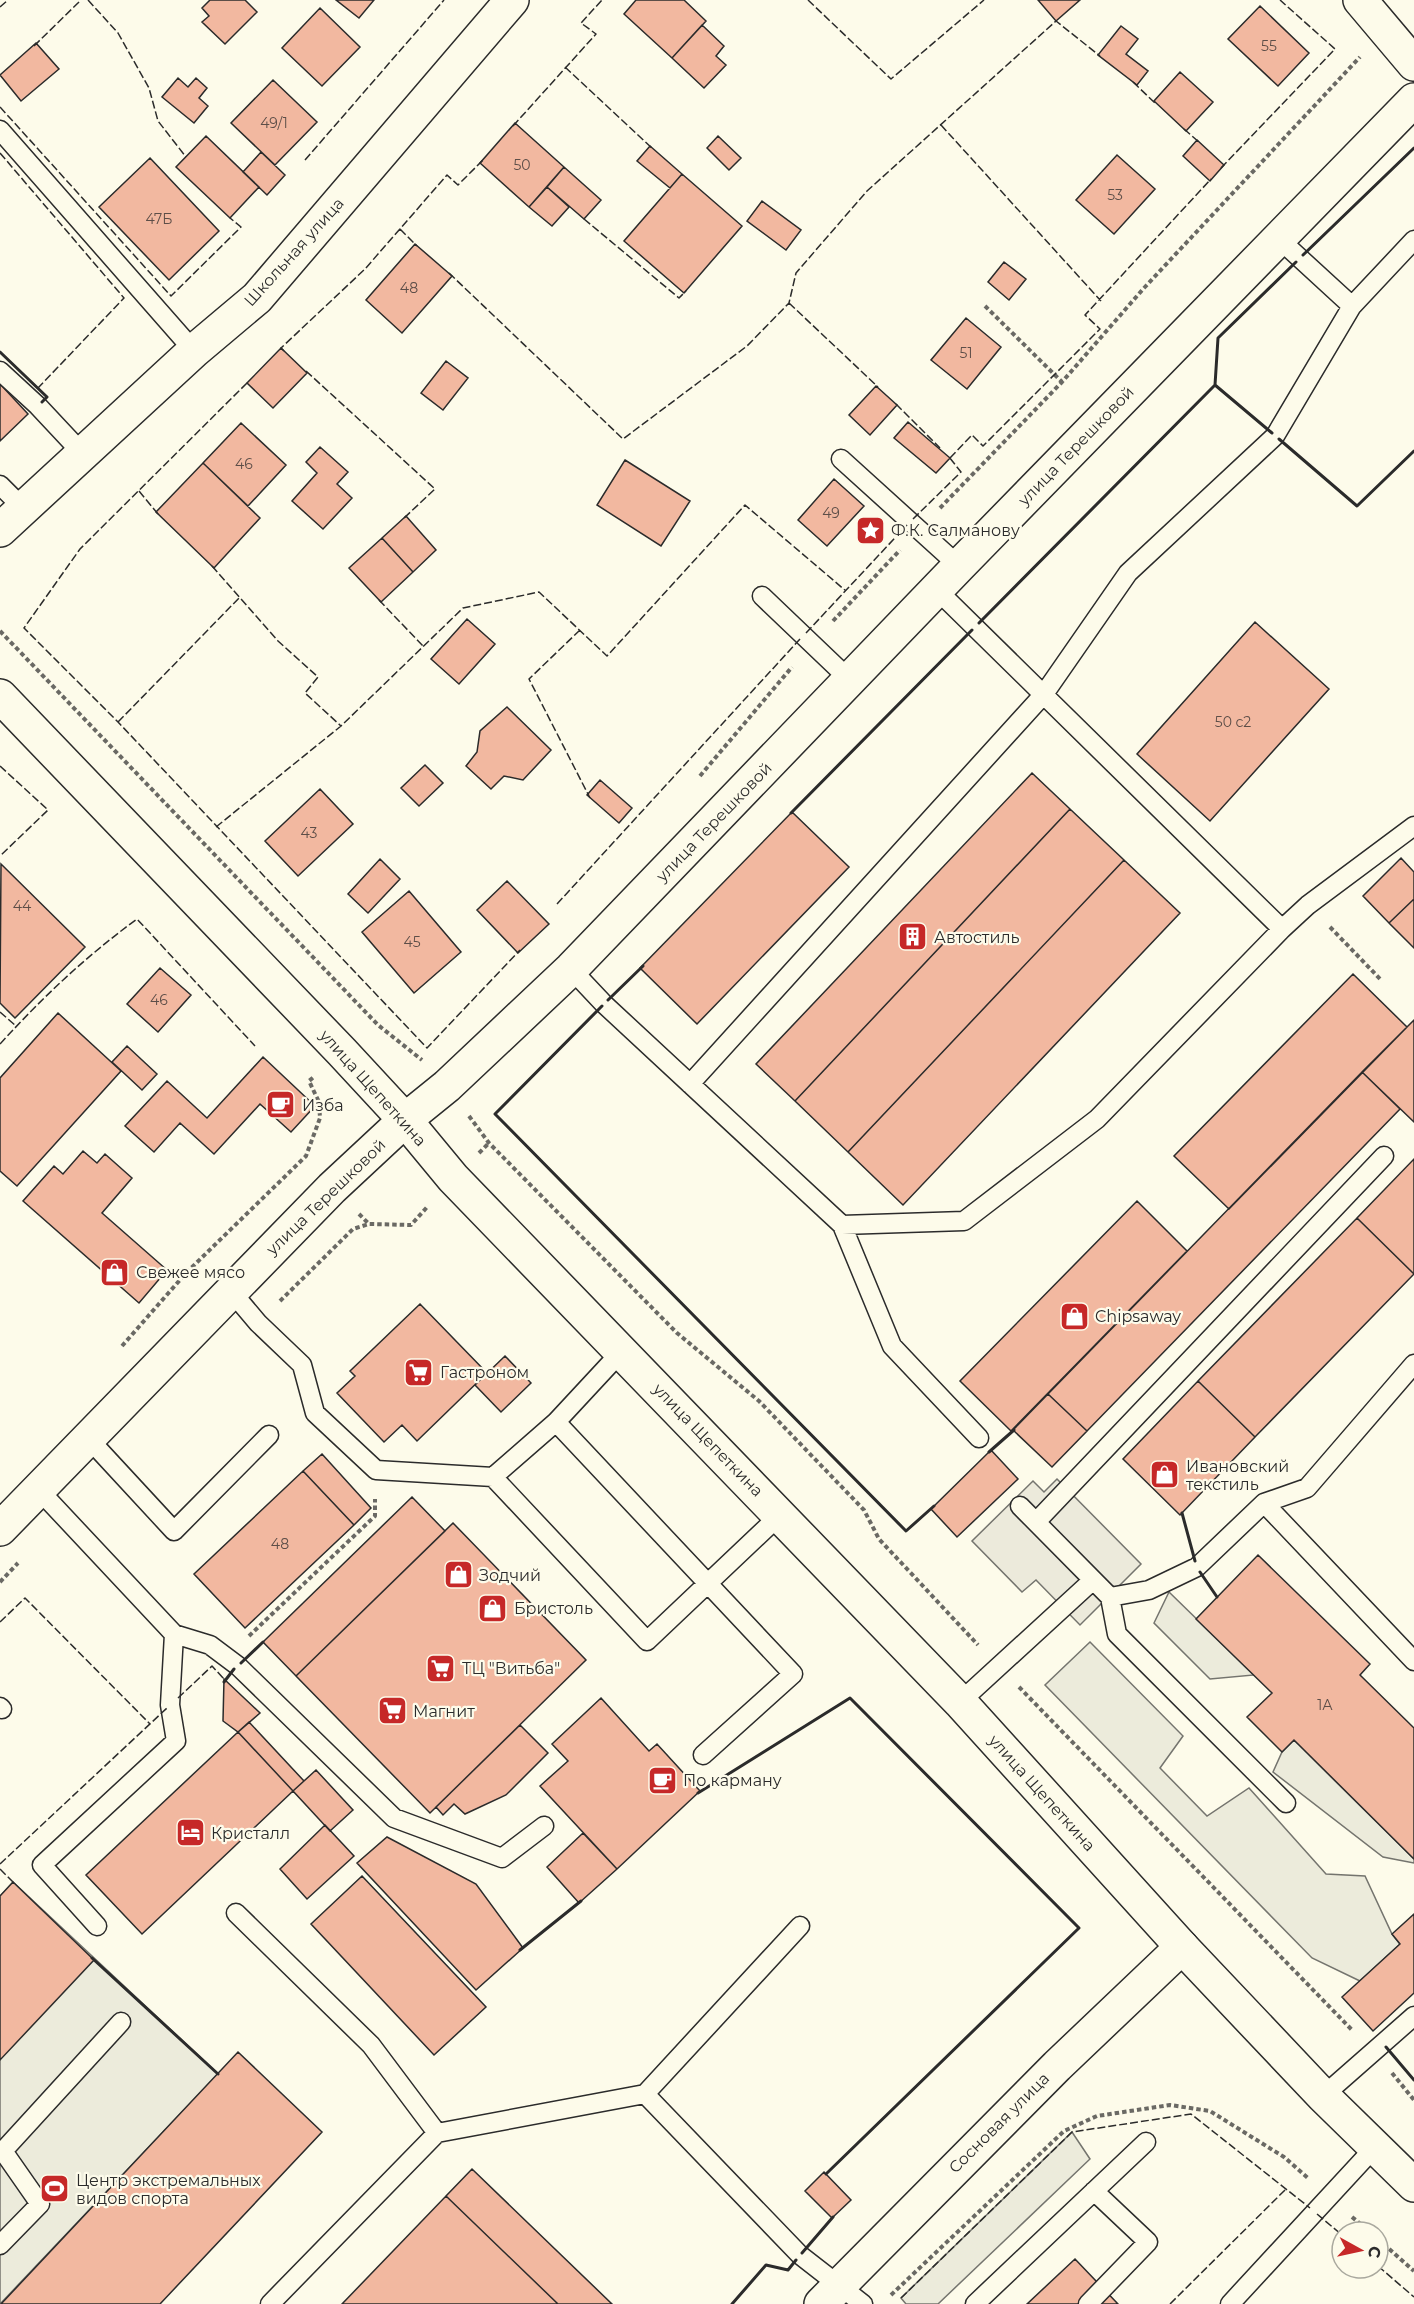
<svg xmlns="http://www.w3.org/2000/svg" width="1414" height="2304" font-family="Montserrat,sans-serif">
<rect width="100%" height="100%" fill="#fdfbea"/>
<path fill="#ecebdb" stroke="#74746e" stroke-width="1.5" d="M1169,1592L1254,1675L1210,1679L1154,1623Z
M1090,1642L1183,1736L1160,1768L1207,1816L1249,1788L1326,1874L1365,1876L1392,1934L1400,1944L1360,1981L1312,1958L1045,1685Z
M1294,1740L1414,1859V1863L1383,1857L1273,1772L1282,1752Z
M13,1882L218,2074L0,2304V1896Z
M1072,2132L1090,2159L938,2304H906L901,2298Z"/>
<path fill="#eceadb" stroke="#74746e" stroke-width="1.5" d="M1057,1479L1141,1564L1080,1625L1036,1580L1022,1592L972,1541L1033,1481L1044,1492Z"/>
<path fill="#f2b8a0" stroke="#2b2b2b" stroke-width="1.5" d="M210,0H245L257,12L225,44L202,22L209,16L202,8Z
M336,0H374L359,18Z
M636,0H684L706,21L672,58L624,14Z
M1038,0H1080L1056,21Z
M1260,6L1309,53L1278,86L1228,39Z
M320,8L360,47L322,86L282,48Z
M702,25L724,46L716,56L726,65L704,88L672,58Z
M1121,26L1138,39L1126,54L1148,71L1137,85L1098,55Z
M36,43L59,69L21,101L0,75Z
M1180,72L1213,102L1186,131L1154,101Z
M178,78L188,87L196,78L207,88L199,98L208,106L194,123L162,97Z
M273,80L317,122L275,165L231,123Z
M515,123L564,167L529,207L480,163Z
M206,136L259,187L230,218L176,167Z
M718,136L741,158L729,170L707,148Z
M1197,140L1224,165L1210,181L1183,156Z
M650,146L682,174L670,188L637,161Z
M261,152L285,175L267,195L243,172Z
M1117,155L1155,189L1114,234L1076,200Z
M150,158L219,231L169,280L99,207Z
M564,167L601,200L584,219L547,187Z
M682,174L742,226L684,293L624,241Z
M547,187L569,207L552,226L529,207Z
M762,201L801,230L786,250L747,221Z
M415,244L452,276L402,333L366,300Z
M1004,262L1026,279L1009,300L988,282Z
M966,318L1001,347L967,389L931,360Z
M281,348L307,373L273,408L247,383Z
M446,361L468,378L443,410L421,393Z
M0,384L28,414L0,441Z
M876,386L897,405L870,435L849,415Z
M908,422L950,458L936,473L894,438Z
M241,423L286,465L248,506L203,463Z
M320,447L348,472L337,484L352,498L323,529L292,501L317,473L306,462Z
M625,460L690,501L661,546L597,505Z
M203,463L260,518L214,568L156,512Z
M834,479L864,506L827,546L798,520Z
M406,516L436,550L413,572L382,538Z
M382,538L413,572L381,602L349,568Z
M467,619L495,644L459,684L431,659Z
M1255,622L1329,689L1210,821L1137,754Z
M507,707L551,750L523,780L504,776L491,789L466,766L477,752L480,731Z
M425,765L443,783L419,806L401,788Z
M1032,773L1070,809L795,1101L756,1064Z
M600,780L632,808L619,823L587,795Z
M320,789L353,824L298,876L265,841Z
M1070,809L1124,860L848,1152L795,1101Z
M792,812L849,867L697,1024L640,968Z
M1401,858L1414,872V899L1389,923L1363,896Z
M380,859L400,879L368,913L348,894Z
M1124,860L1180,913L903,1205L848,1152Z
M1,864L85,947L15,1018L0,1003Z
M507,881L549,924L518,953L477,910Z
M409,891L461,952L414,993L362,932Z
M1414,899V948L1389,923Z
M160,968L191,995L158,1032L127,1004Z
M1353,974L1407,1027L1229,1209L1174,1156Z
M58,1013L121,1071L17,1186L0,1171V1078Z
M1414,1020V1122L1362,1072Z
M127,1046L157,1074L142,1090L112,1062Z
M263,1057L315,1106L291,1132L260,1104L214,1154L180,1123L154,1152L125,1126L167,1081L207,1118Z
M1362,1072L1400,1109L1087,1431L1048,1394Z
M83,1151L97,1163L105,1154L132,1178L102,1213L167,1270L139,1303L23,1201L54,1166L63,1174Z
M1414,1159V1274L1357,1218Z
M1137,1201L1187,1251L1011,1431L960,1381Z
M1357,1218L1414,1274L1255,1437L1198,1381Z
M420,1304L487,1373L417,1441L402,1425L384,1442L337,1393L355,1376L350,1371Z
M505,1356L531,1383L501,1412L475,1385Z
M1198,1381L1255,1437L1180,1515L1123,1459Z
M1048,1394L1087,1431L1052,1467L1013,1430Z
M991,1450L1018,1479L957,1537L931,1509Z
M322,1454L371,1508L354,1525L303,1471Z
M303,1471L354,1525L245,1628L194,1574Z
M412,1497L445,1531L296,1676L263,1642Z
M453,1523L586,1660L430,1813L296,1676Z
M1258,1555L1370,1664L1360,1675L1414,1728V1859L1294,1740L1282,1752L1247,1717L1272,1693L1196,1619Z
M224,1679L260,1713L238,1732L223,1721Z
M601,1698L649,1751L657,1744L700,1791L617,1869L540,1786L568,1761L552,1744Z
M249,1722L304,1781L293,1791L238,1732Z
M520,1725L548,1753L506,1795L465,1814L454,1804L443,1815L436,1807Z
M238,1732L293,1791L142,1934L86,1875Z
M316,1770L353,1810L330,1831L293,1791Z
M325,1825L354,1856L307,1899L280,1869Z
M583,1833L617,1869L579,1903L547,1867Z
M387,1837L476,1884L523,1948L476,1990L357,1863Z
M362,1876L486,2007L434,2055L311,1924Z
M13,1882L94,1960L0,2060V1896Z
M1414,1914V1993L1373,2031L1342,1997L1400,1944L1392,1934Z
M238,2052L322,2132L160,2304H1Z
M472,2169L612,2304H558L446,2196Z
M824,2172L851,2200L832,2218L805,2191Z
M446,2196L558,2304H342Z
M1075,2259L1118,2304H1027Z"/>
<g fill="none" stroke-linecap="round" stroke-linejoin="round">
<defs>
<path id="service" d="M0,130L194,351
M1279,239L1352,306
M0,371L38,406L82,453
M841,459L959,566
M0,485L23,508
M937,590L1282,929
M762,596L851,681
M571,969L604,1004L842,1225L964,1221L1097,1119L1282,929L1308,905L1414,826
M690,1084L1044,694L1128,573L1275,436L1352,306L1414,240
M842,1225L892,1346L979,1438
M231,1291L258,1323L302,1365L315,1413L376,1470L493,1477L647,1641L781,1514
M556,1422L793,1674L703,1755
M88,1438L174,1531L269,1435
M493,1477L556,1422L621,1352
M38,1489L174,1634L210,1645L238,1666L394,1818L502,1858L544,1826
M1264,1503L1414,1661
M1020,1506L1110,1597L1117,1634L1286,1803
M1036,1522L1384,1156
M1110,1597L1149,1590L1197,1567L1264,1503L1307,1488L1414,1364
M960,1702L1092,1581
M0,1707L2,1709
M236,1913L371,2045L437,2133
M97,1926L42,1865L176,1741L170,1705L174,1634
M645,2094L800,1926
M1323,2096L1414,2016
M0,2245L40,2204L3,2151L121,2022
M270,2304L437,2133L645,2094L800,2255L863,2304
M975,2304L1146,2142
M1088,2304L1148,2242L1094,2191
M1230,2304L1375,2147"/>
<path id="minor" d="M1360,0L1414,64
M0,530L194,351L257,298L512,0
M0,1529L332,1188L405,1120L447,1086L571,969L959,566L1414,100"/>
<path id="secondary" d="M1182,1947L1323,2096L1414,2185"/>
<path id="primary" d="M0,696L342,1052L405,1120L453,1178L960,1702L1182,1947L1057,2066L821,2304"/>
</defs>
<use href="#service" stroke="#2b2b2b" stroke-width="21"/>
<use href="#minor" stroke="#2b2b2b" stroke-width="36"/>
<use href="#secondary" stroke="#2b2b2b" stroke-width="36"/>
<use href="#primary" stroke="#2b2b2b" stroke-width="36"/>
<path stroke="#6a6964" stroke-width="4" stroke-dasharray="4.5 3" stroke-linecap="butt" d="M985,306L1062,382
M940,508L1062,382L1144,288L1360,57
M833,621L900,550
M0,631L378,1025L422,1060
M700,776L792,667
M1330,927L1382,981
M469,1116L489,1143L677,1333L759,1401L864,1510L879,1539L978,1645
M479,1153L489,1143
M359,1214L369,1224
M280,1301L353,1229L369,1224L411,1225L428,1206
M122,1346L186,1273L306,1156L320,1118L319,1102L309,1081L315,1076
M0,1582L18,1563
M249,1636L375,1516V1499
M1019,1687L1352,2030
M1392,2073L1414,2100
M1352,2217L1370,2232
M1378,2239L1414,2271
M891,2295L1064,2131L1097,2116L1170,2105L1210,2111L1284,2157L1308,2178"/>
<use href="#service" stroke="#fdfbea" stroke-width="18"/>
<use href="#minor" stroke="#fdfbea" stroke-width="33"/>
<use href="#secondary" stroke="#fdfbea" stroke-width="33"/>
<use href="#primary" stroke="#fdfbea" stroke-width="33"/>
<path stroke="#2b2b2b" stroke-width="1.5" stroke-dasharray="8 3" stroke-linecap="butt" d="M88,0L118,33L149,88L158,121L186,157
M808,0L891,79L984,0
M0,7L8,0
M34,46L81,0
M565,67L653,149
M1133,82L1155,103
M0,107L171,296L241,227L230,218
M941,125L1101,301
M513,126L596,34L581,23L602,0
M1184,129L1200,143
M0,153L124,298L38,388
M305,160L444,0
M1221,168L1335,49L1280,0
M584,219L679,298L686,291
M400,229L417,246
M449,273L623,439L747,346L789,303L796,273L867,191L1056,21L1100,56
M789,303L878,387
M284,351L281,348L365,269L447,175L458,185L483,160
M306,371L435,489L403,519
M247,383L80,549L24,628L118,722L427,1048L520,950
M896,404L940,448
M950,458L972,435L983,446L1100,329L1085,315L1211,179
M139,491L158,514
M913,519L961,472L949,457
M212,566L278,641L318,677L305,693L341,726
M379,600L423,646
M580,630L529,679L590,798
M806,633L907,525
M118,722L241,596
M0,766L48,810L0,856
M216,827L341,726L463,608L539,592L607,656L745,505L846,591
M557,904L800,639
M0,1012L16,1026
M0,1044C44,996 84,958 137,919L255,1046
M0,1622L25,1598L150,1724
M178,1698L212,1666L224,1679
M0,1864L167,1708
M0,1869L13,1882
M1317,2214L1342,2235
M1378,2266L1414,2297
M901,2298L1072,2132L1191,2114L1310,2208
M1170,2304L1287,2188"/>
<path stroke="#2b2b2b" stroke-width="3" d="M1303,255L1414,148
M0,352L47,397L42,402
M1215,385L1272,433
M1279,439L1357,506L1414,451
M979,623L1215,385L1218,338L1296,262
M791,813L972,630
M608,1000L643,966
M602,1006L495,1114L906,1531L934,1506
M989,1452L1014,1430
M1182,1513L1195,1561
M1200,1572L1217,1597
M241,1663L263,1642
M224,1682L234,1669
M698,1793L850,1698L1079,1928L826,2174
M520,1950L581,1901
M92,1958L218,2074
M1386,2047L1414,2080
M802,2253L833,2217
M732,2304L766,2265L788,2270L796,2260"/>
</g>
<defs>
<symbol id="sight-square" viewBox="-11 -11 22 22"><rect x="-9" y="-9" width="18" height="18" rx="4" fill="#c62828" stroke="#fdfbea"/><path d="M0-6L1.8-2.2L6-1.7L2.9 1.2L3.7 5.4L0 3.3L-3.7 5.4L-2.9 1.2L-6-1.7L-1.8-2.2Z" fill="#fff"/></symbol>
<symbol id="building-square" viewBox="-11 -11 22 22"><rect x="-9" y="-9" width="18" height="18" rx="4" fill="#c62828" stroke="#fdfbea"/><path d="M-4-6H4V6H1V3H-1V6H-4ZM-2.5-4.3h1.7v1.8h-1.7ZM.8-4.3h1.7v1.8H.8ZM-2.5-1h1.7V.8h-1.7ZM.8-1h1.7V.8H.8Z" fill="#fff"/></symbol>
<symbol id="cafe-square" viewBox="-11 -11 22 22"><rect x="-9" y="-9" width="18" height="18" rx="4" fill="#c62828" stroke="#fdfbea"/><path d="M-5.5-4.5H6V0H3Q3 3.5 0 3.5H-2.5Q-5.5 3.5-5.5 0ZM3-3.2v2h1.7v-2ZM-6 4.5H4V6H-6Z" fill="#fff"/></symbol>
<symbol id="shop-square" viewBox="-11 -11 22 22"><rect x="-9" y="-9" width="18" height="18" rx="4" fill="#c62828" stroke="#fdfbea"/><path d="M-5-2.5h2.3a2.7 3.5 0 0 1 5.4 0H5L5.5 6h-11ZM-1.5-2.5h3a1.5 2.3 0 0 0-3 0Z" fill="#fff"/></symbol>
<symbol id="supermarket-square" viewBox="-11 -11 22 22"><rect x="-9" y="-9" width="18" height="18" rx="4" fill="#c62828" stroke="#fdfbea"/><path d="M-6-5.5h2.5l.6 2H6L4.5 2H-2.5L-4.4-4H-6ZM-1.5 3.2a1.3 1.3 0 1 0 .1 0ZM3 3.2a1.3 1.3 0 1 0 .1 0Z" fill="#fff"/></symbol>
<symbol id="hotel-square" viewBox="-11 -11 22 22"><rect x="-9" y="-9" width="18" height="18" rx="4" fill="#c62828" stroke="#fdfbea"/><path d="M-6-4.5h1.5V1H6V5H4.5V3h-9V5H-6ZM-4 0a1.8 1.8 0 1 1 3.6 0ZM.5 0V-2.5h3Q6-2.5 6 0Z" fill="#fff"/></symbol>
<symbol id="stadium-square" viewBox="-11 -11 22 22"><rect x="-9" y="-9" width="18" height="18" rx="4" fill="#c62828" stroke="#fdfbea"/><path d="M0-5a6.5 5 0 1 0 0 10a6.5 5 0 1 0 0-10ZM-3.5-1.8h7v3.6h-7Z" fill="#fff"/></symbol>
</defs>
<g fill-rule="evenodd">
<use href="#sight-square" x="854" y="514" width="33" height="33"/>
<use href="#building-square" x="896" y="920" width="33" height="33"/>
<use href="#cafe-square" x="264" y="1088" width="33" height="33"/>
<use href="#shop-square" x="98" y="1256" width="33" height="33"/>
<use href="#shop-square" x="1058" y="1300" width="33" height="33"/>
<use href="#supermarket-square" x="402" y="1356" width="33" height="33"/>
<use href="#shop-square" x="1148" y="1458" width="33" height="33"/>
<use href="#shop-square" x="442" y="1558" width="33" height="33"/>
<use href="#shop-square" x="476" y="1592" width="33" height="33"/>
<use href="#supermarket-square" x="424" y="1652" width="33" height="33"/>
<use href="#supermarket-square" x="376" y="1694" width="33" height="33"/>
<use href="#cafe-square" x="646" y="1764" width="33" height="33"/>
<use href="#hotel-square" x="174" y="1816" width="33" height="33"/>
<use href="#stadium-square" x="38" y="2172" width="33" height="33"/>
</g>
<g text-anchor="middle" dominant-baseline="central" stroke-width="4.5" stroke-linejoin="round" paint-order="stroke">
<g font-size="14" fill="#5d4e48">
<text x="1269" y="46">55</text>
<text x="274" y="123">49/1</text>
<text x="522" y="165">50</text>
<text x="1115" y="195">53</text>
<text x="159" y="219">47Б</text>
<text x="409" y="288">48</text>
<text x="966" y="353">51</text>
<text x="244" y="464">46</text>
<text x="831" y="513">49</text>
<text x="1233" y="722">50 с2</text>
<text x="309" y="833">43</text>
<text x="22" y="906">44</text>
<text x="412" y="942">45</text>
<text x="159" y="1000">46</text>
<text x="280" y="1544">48</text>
<text x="1325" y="1705">1А</text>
</g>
<g font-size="16" fill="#2b2b2b" stroke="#fdfbea">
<text transform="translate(294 252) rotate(-48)">Школьная улица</text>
<text transform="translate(1076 446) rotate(-46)">улица Терешковой</text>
<text transform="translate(714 822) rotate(-46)">улица Терешковой</text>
<text transform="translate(373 1088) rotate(48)">улица Щепеткина</text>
<text transform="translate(326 1197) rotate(-44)">улица Терешковой</text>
<text transform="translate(708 1440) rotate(46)">улица Щепеткина</text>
<text transform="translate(1042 1793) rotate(48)">улица Щепеткина</text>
<text transform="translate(999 2123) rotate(-45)">Сосновая улица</text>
</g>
<g font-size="16" fill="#2b2b2b" stroke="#fdfbea" text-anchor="start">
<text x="891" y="530">Ф.К. Салманову</text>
<text x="934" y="937">Автостиль</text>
<text x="302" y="1105">Изба</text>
<text x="136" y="1272">Свежее мясо</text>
<text x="1095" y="1316">Chipsaway</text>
<text x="440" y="1372">Гастроном</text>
<text x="1186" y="1466">Ивановский<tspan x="1186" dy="18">текстиль</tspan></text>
<text x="479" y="1575">Зодчий</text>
<text x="514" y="1608">Бристоль</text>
<text x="462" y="1668">ТЦ "Витьба"</text>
<text x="413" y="1711">Магнит</text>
<text x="683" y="1780">По карману</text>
<text x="211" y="1833">Кристалл</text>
<text x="76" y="2180">Центр экстремальных<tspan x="76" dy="18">видов спорта</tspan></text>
</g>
</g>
<g transform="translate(1360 2250) rotate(98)"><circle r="28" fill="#fdfbea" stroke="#a9a89e" stroke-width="1.5"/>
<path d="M0-4.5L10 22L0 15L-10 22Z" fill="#c62828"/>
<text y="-9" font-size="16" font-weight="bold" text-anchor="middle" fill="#2b2b2b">С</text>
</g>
</svg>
